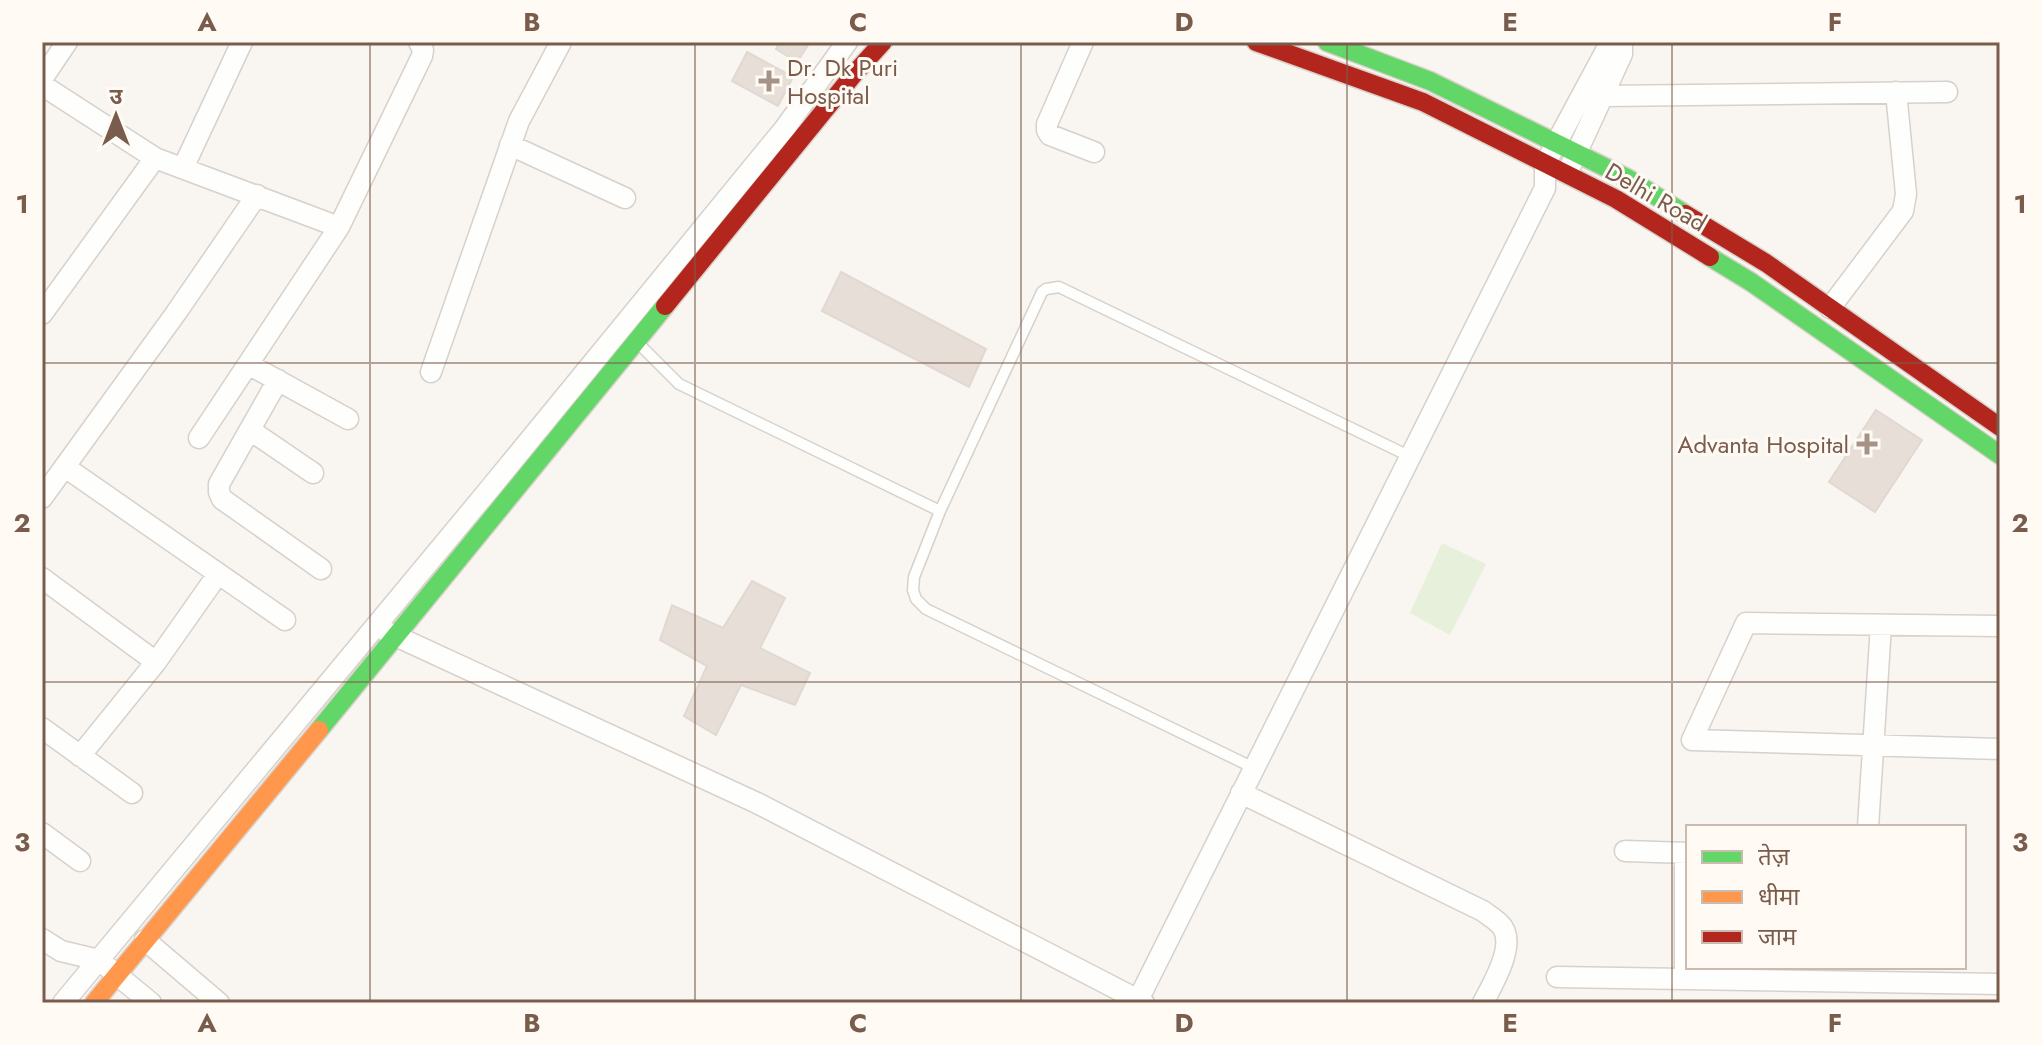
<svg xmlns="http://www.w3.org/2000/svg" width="2042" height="1045" font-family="Jost,'Noto Sans Devanagari',sans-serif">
<rect width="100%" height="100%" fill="#f9f5f0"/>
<path fill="#e7f0db" d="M1442,543L1486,564L1450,635L1410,613Z"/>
<path fill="#e6ded7" stroke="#e2d8d2" stroke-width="2" d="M780,42H810L797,62L776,49Z
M747,52L793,77L778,106L732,81Z
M841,272L986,349L969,387L822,311Z
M1876,410L1922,440L1875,512L1829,482Z
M752,581L785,598L760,648L810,673L795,705L741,685L716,735L684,716L707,666L660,640L672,605L723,628Z"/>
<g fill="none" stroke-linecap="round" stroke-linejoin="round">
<defs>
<path id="lane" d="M637,342L679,384L940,511
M1254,768L926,609L916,599L913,590L914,577L940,511L1042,292L1046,289L1059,287L1409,456"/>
<path id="street" d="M1083,42L1047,124V130L1050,135L1094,152
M42,79L67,42
M42,85L155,158L339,227
M1604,96L1947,92
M510,145L625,198
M1571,165L1622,54V42
M183,168L242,42
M1830,308L1903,211L1906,194L1896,92
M42,314L155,158
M248,364L348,419
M431,372L519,121L561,42
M278,380L219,484V492L222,499L321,569
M250,430L313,473
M199,438L339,227L422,56L423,50L419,42
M65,467L285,620
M42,498L176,313L257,195
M42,578L156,662
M2000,626L1746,623L1692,740L2000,749
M387,632L757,803L1144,1003
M42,728L132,793
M80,756L156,662L218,574
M1241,793L1483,911C1489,916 1499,921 1503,928C1515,948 1492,985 1483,1003
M1868,827L1881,625
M42,833L80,861
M1625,851L1688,853
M1685,853V979
M42,939L61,951L99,960L151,1003
M145,940L219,1003
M1557,977L2000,984
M1138,1000L1545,188V164L1609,45L1613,42
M63,1003L492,486L785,128L847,42"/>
<path id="fast" d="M1327,42L1430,81L1627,178L1685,214
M1710,257L1751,282L2000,455
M319,730L665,306"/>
<path id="slow" d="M94,1003L319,730"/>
<path id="jam" d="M1256,42L1423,102L1616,199L1710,257
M1685,214L1766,263L2000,427
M665,306L854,74L883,42"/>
</defs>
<use href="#lane" stroke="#d7d1cb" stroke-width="13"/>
<use href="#street" stroke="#d7d1cb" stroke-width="23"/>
<use href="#fast" stroke="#d9d2cb" stroke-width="21"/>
<use href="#slow" stroke="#d9d2cb" stroke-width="21"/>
<use href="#jam" stroke="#d9d2cb" stroke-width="21"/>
<use href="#lane" stroke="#fefefd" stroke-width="10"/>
<use href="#street" stroke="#fefefd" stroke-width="20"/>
<use href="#fast" stroke="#63d668" stroke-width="18"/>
<use href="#slow" stroke="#ff974d" stroke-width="18"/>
<use href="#jam" stroke="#b3261e" stroke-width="18"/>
</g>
<path fill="none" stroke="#7a5c4d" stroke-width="2" stroke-opacity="0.55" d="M370,42V1003M695,42V1003M1021,42V1003M1347,42V1003M1672,42V1003M42,363H2000M42,682H2000"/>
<g fill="#a69286" stroke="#fffaf3" stroke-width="3">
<path d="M765 69h8v8h8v8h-8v8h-8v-8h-8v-8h8z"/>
<path d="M1863 432h8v8h8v8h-8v8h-8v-8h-8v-8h8z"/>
</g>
<g text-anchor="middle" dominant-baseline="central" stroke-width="6" stroke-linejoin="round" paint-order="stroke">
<g font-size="24" fill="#7a5c4d" stroke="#fffaf3" text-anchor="start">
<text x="787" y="67">Dr. Dk Puri<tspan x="787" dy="28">Hospital</tspan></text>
<text x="1849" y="444" text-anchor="end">Advanta Hospital</text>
</g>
<g font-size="24" fill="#7a5c4d" stroke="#fffaf3">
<text transform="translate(1656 197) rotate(30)">Delhi Road</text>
</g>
</g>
<rect width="2042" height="1045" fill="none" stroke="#fffaf3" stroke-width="88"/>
<rect x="1686" y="825" width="280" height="144" fill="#fffaf3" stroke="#cabbb1" stroke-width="2"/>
<rect x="1702" y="851" width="40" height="12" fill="#63d668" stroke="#cabbb1" stroke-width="2"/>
<text x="1758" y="865" font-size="24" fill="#7a5c4d">तेज़</text>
<rect x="1702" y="891" width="40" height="12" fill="#ff974d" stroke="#cabbb1" stroke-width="2"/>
<text x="1758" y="905" font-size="24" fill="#7a5c4d">धीमा</text>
<rect x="1702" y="931" width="40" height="12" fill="#b3261e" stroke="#cabbb1" stroke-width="2"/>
<text x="1758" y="945" font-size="24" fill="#7a5c4d">जाम</text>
<g transform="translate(116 116)" stroke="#fffaf3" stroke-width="6" paint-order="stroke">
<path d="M0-6L14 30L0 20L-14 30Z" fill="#7a5c4d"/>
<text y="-12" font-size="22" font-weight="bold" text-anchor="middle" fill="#7a5c4d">उ</text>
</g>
<rect x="44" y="44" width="1954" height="957" fill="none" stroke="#7a5c4d" stroke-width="3"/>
<g font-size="26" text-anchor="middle" font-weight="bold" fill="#7a5c4d">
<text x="207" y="31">A</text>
<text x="532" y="31">B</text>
<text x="858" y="31">C</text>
<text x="1184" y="31">D</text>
<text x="1510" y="31">E</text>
<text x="1835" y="31">F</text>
<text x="22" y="213">1</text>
<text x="2020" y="213">1</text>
<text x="22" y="532">2</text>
<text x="2020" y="532">2</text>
<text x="22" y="851">3</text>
<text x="2020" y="851">3</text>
<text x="207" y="1032">A</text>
<text x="532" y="1032">B</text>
<text x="858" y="1032">C</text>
<text x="1184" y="1032">D</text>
<text x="1510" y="1032">E</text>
<text x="1835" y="1032">F</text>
</g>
</svg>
